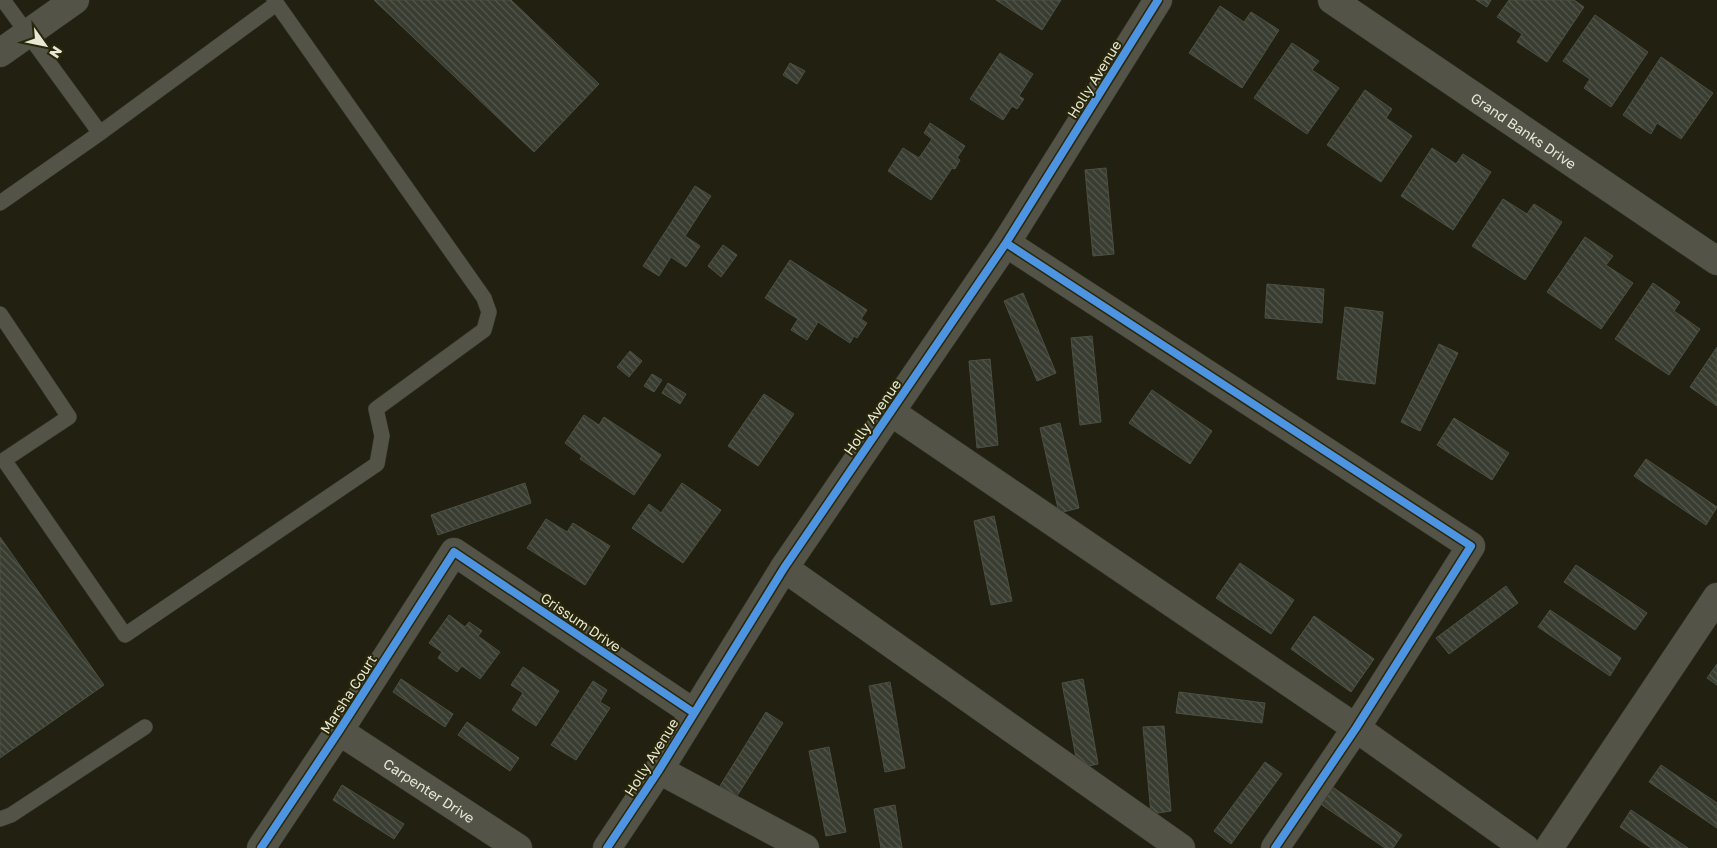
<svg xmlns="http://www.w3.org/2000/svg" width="1717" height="848" font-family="'Golos Text',sans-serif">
<defs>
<pattern id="building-back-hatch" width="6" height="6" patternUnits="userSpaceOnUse" patternTransform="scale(1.25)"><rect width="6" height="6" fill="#393c31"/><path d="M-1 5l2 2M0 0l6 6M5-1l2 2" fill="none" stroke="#56584e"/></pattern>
</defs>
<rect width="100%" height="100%" fill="#222111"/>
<path fill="url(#building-back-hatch)" stroke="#4c5043" d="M374,0H511L599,84L534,152Z
M996,0H1061L1042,30Z
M1476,0H1491L1487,7Z
M1509,0H1574L1584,7L1547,62L1517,42L1522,34L1497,17Z
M1220,6L1244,22L1251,12L1279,30L1242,88L1189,53Z
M1595,15L1648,52L1611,107L1584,88L1590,79L1563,61Z
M1292,43L1319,61L1312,70L1339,88L1307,134L1254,98Z
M1000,53L1033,74L1019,96L1024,99L1017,109L1012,106L1003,120L970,99Z
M1661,57L1713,93L1681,139L1657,123L1651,134L1623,115Z
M790,63L805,71L797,84L783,75Z
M1365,90L1392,109L1386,118L1412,136L1381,182L1327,145Z
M930,123L965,146L957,158L960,160L955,169L952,168L931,200L888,171L903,148L919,158L932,139L924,133Z
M1432,148L1456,164L1463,154L1491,172L1453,230L1401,196Z
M1106,168L1114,254L1093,256L1085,170Z
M695,186L711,196L685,236L700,246L686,267L671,257L659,276L643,266Z
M1503,199L1527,214L1534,204L1562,222L1525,280L1472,246Z
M1585,237L1613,256L1606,265L1633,283L1601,329L1547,292Z
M723,245L737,255L721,277L708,266Z
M790,260L867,310L861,319L867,323L857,338L854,336L850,343L818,322L807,340L791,330L798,319L765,298Z
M1653,283L1680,302L1674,311L1700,329L1669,375L1615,339Z
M1267,284L1324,289L1322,323L1265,318Z
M1023,293L1056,373L1037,381L1004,301Z
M1345,307L1383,312L1375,384L1337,379Z
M1092,336L1101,422L1080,425L1071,338Z
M1439,344L1458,353L1420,431L1401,422Z
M1717,347V406L1690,387Z
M630,351L642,361L629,377L617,367Z
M990,359L998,445L977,448L969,361Z
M652,374L662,380L654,392L644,386Z
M668,383L686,394L680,404L662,393Z
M1152,390L1212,431L1190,464L1129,423Z
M764,394L794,414L758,466L728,446Z
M584,415L599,425L604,417L661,455L634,495L580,459L582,456L565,443Z
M1454,418L1509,453L1492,480L1437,445Z
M1060,423L1079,508L1059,513L1040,428Z
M1646,459L1717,507L1706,525L1634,476Z
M525,483L531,503L438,535L431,515Z
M682,483L721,510L683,563L632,528L649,504L661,513Z
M994,516L1012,601L991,605L974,521Z
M546,519L567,532L573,523L610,546L585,585L527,548Z
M0,537L104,685L0,758Z
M1240,563L1294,600L1271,634L1216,598Z
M1576,565L1647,613L1635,630L1564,582Z
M1506,586L1518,603L1449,654L1436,638Z
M1550,610L1621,658L1610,676L1538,627Z
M449,615L465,627L469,622L482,631L478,636L500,652L480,679L462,666L457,672L438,658L442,652L429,643Z
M1314,616L1374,659L1351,692L1291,649Z
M1717,664V685L1707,678Z
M523,667L559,691L536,726L512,710L523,693L511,685Z
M401,679L453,714L445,727L393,692Z
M1083,679L1098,764L1078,768L1062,683Z
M593,681L607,690L600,702L610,708L576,760L551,745Z
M890,682L905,768L885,772L869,686Z
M1179,692L1265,703L1262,723L1176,713Z
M766,712L783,723L737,796L720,786Z
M467,722L519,758L510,771L458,735Z
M1164,726L1171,811L1151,814L1143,727Z
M829,747L846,832L826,836L809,751Z
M1265,762L1282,774L1231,844L1214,831Z
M1661,765L1717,803V828L1649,782Z
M342,785L404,824L394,839L333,800Z
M1331,786L1402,835L1393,848H1385L1319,803Z
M895,805L902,848H881L874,809Z
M1631,810L1688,848H1651L1620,827Z"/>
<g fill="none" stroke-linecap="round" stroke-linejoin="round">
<defs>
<path id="service" d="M100,133L276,4
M0,203L100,133L3,0
M0,314L69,417L4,460L125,635L377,464L382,436L376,409L484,330L489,312L484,298L274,0
M0,819L11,815L145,727"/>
<g id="minor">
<path id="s1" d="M1332,0L1717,261"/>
<path d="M0,53L75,0"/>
<path d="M1006,243L1471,546L1356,728L1275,848"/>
<path d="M891,412L1356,728L1525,848"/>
<path d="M784,568L1181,848"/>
<path id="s2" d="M339,731L518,848"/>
<path d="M659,770L805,848"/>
<path d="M261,848L339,731L454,552L694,713"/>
<path d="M607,848L659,770L784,568L1006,243L1158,0"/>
<path d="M1549,848L1717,597"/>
</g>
</defs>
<use href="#service" stroke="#3c3b30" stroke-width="16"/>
<use href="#minor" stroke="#3c3b30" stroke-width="29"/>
<use href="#service" stroke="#535347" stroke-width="15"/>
<use href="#minor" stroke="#535347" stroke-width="28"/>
<defs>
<path id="cycleway" d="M1006,243L1471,546L1356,728L1275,848
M261,848L339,731L454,552L694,713
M607,848L659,770L784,568L1006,243L1158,0"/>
</defs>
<use href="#cycleway" stroke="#29270a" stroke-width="11"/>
<use href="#cycleway" stroke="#4d94e3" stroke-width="8"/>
</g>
<g text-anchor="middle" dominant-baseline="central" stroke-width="4" stroke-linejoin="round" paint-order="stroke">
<g font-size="14" fill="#e9e8d7" stroke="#29270a">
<text transform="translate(1094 79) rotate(-58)">Holly Avenue</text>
<text stroke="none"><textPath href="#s1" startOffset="232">Grand Banks Drive</textPath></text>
<text transform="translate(872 417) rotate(-55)">Holly Avenue</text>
<text transform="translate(581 622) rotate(34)">Grissum Drive</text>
<text transform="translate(348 694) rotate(-57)">Marsha Court</text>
<text transform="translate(651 757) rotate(-58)">Holly Avenue</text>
<text stroke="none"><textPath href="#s2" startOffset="108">Carpenter Drive</textPath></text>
</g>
</g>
<g transform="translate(45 45) rotate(123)" stroke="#29270a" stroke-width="4" paint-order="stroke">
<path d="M0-4L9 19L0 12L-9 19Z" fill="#e9e8d7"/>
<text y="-8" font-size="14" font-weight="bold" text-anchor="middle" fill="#e9e8d7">N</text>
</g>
</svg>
